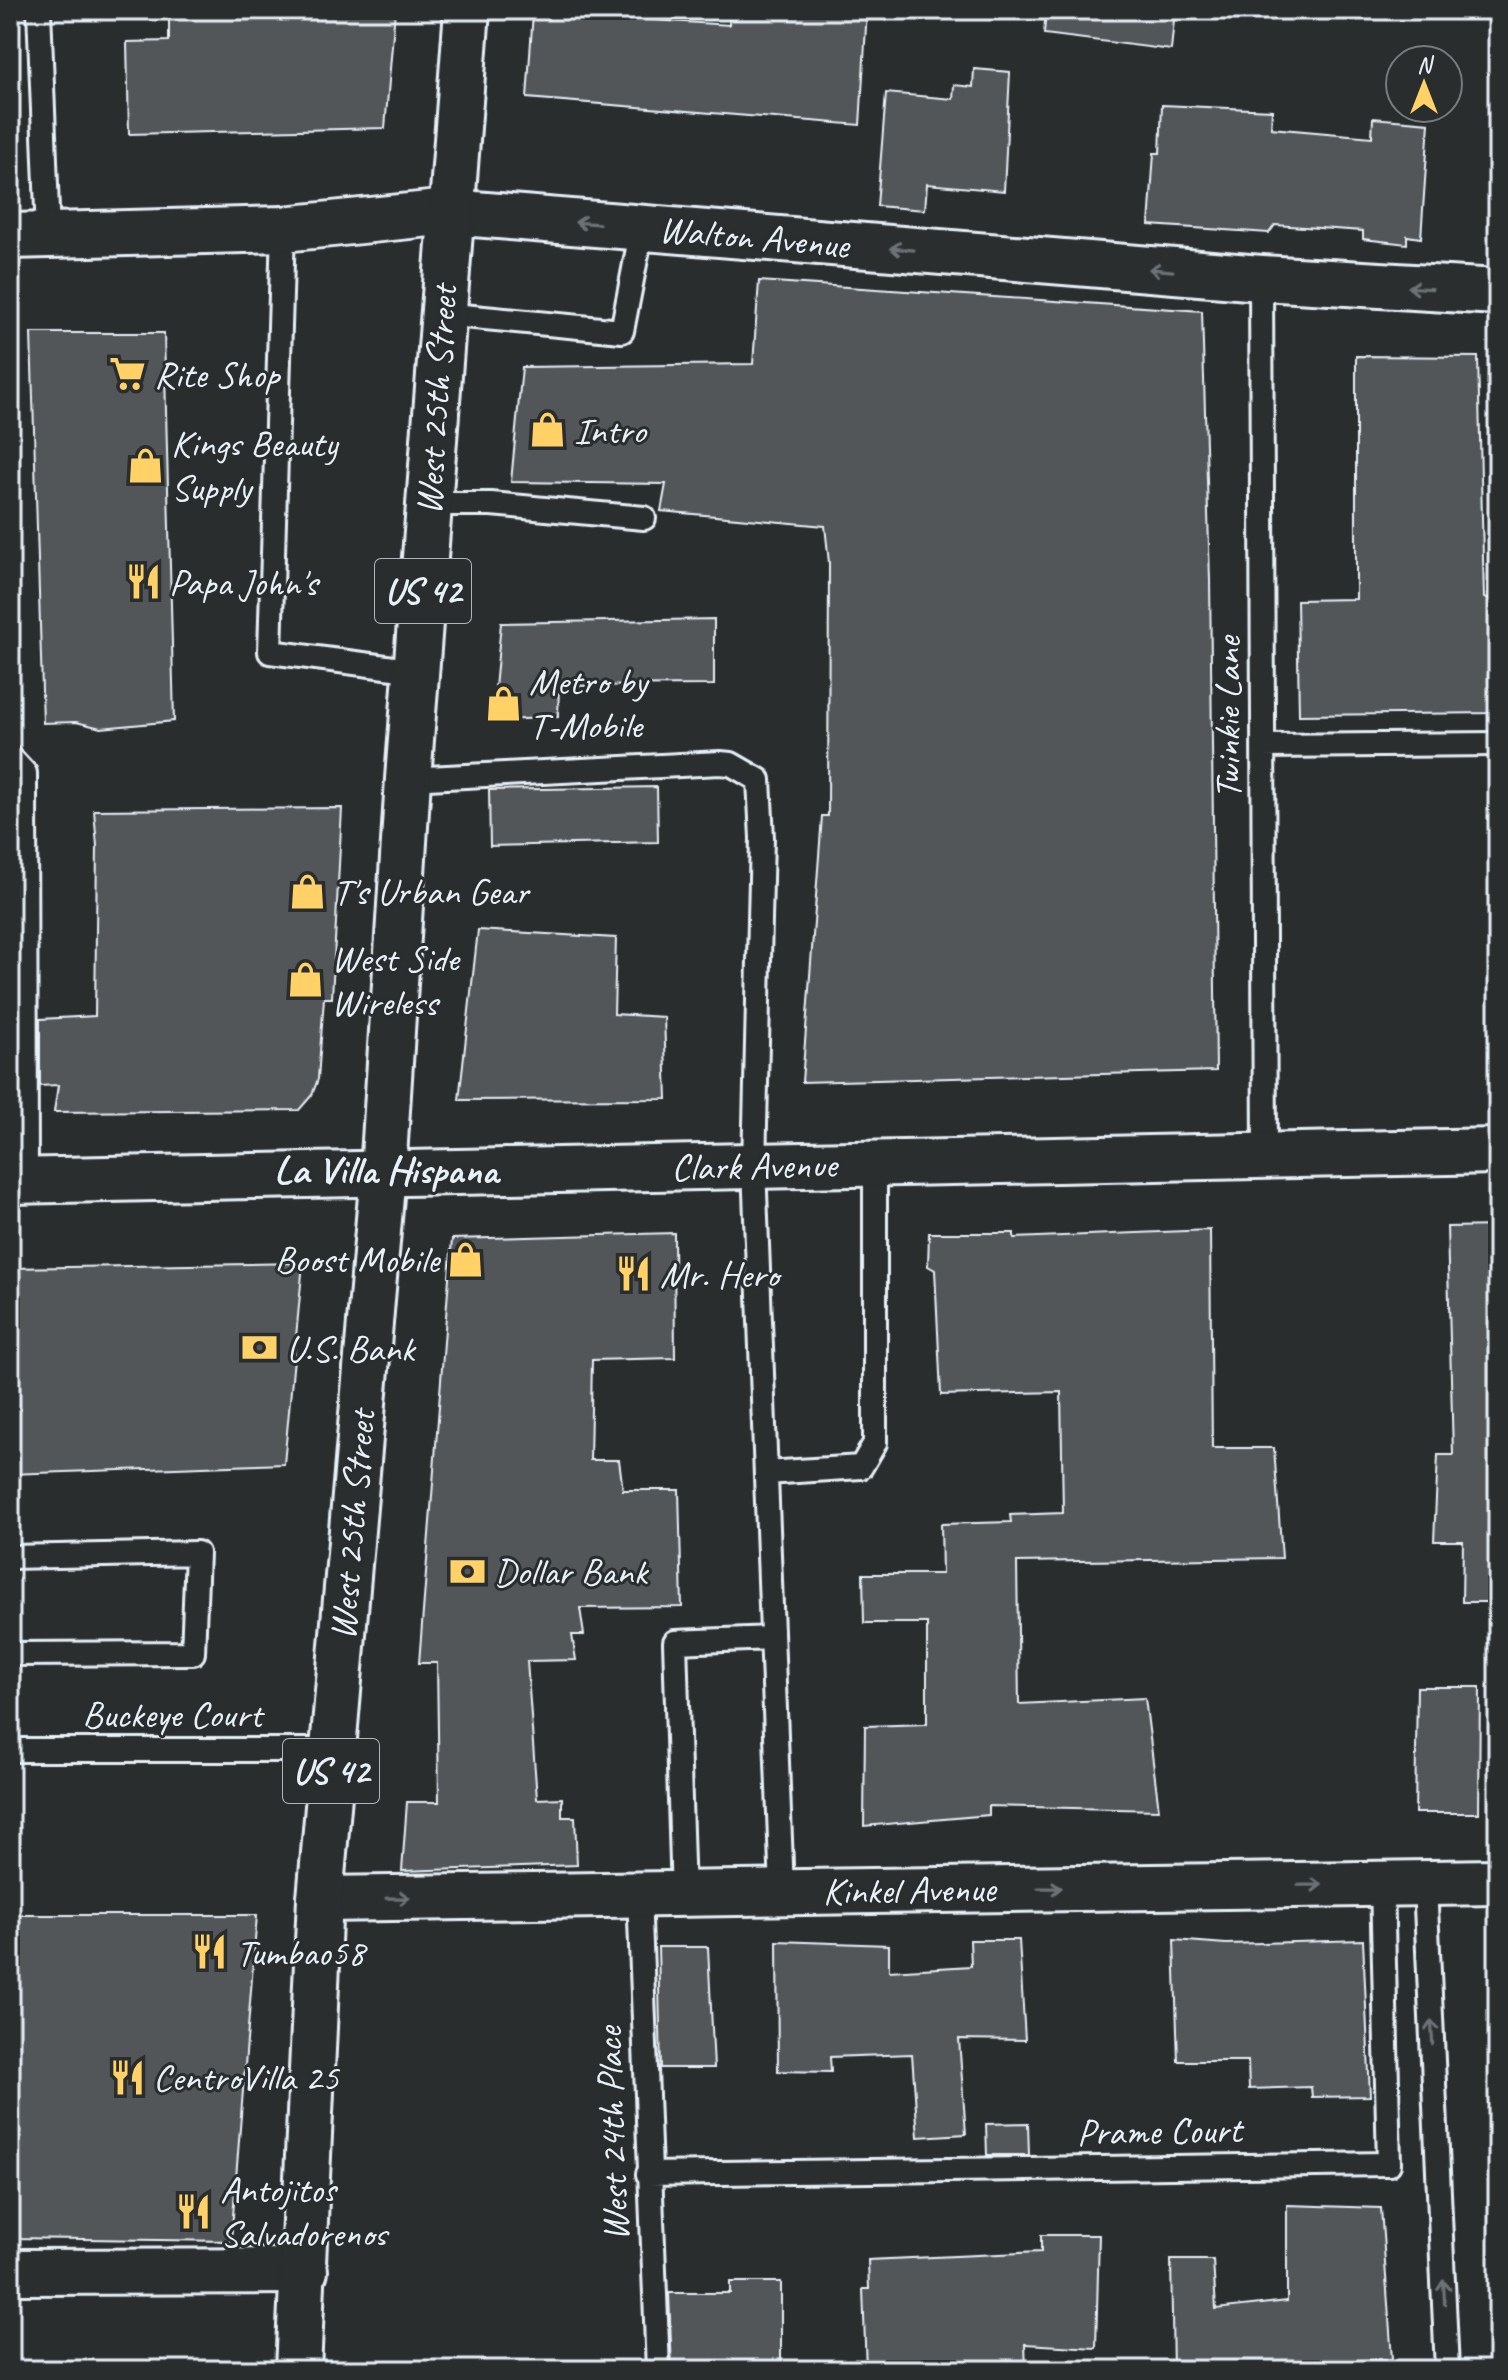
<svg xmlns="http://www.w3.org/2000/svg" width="1508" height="2380" font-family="Caveat,sans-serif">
<rect width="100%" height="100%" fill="#2a2d2e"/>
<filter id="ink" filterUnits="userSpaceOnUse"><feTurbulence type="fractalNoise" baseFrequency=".0125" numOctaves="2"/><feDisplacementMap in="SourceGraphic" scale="16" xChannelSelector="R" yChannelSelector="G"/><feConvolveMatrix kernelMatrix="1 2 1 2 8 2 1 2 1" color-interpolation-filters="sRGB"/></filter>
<g filter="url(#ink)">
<path fill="#535759" stroke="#e8f1f8" stroke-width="2" d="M169,10H395L385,128L129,134L127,42L169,41Z
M730,10H867L860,125L527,98L533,12L729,25Z
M1046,10H1175L1171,50L1044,34Z
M974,69L1010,72L1004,191L927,184L925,210L877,206L886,93L953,99L954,85L973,87Z
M1162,105L1272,110L1271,128L1372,137L1373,118L1429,123L1421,238L1407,236V244L1363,239V231L1275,225L1269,233L1149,225L1154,153H1160Z
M759,281L1202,311L1210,580L1216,1071L802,1082L822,816H828L829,563L825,526L661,511L666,484L511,482L522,367L753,364Z
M31,333H164L174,721L101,728L76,722L43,723Z
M1356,356L1478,357L1484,598H1498V713L1299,715L1297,600L1356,599Z
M714,619V685L559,686L558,717L492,721L501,623Z
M657,787L658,842L490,846L489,790Z
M342,808L332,998H324L318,1079L312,1095L299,1110L54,1112L58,1085L40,1086V1019L95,1016L97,846L94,810Z
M478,930L616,938L614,1014L664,1017L667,1099L459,1100Z
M1498,1226V1602H1462L1463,1541H1434L1438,1455H1453L1447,1227Z
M1210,1230L1212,1448H1274L1282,1558L1017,1562L1019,1704L1145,1698L1159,1810L989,1806V1815L864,1826L865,1726L927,1724V1623H864L863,1574H942L941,1524L1011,1522L1010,1515L1063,1513L1061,1392L941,1395L935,1270L928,1266L929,1233H1014V1238Z
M674,1233L675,1358L592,1360L590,1460H619L623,1490H679L682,1607L580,1608L584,1635H572L576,1660L527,1661L537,1799L562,1798V1817H575L577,1865L402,1871L407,1802H439L437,1663H419L452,1239Z
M303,1263L284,1464L10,1474V1268Z
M1417,1687H1480L1479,1813H1415Z
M10,1915H257L231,2241L10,2238Z
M970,1940H1019L1025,2040L959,2039L966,2134L918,2137L912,2054L830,2057L831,2072L778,2071L777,1941L889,1945V1971L971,1966Z
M1174,1940L1226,1944L1363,1940L1370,2096L1312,2097L1311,2087L1249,2089L1248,2061H1178Z
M658,1947H708L714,2068H661Z
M1028,2123L1029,2155H987L986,2124Z
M1287,2205L1381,2208L1392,2359L1173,2370L1171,2260H1213L1216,2309L1287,2301Z
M1041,2235H1099L1096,2348L1025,2344L1026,2370H866L863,2289H869L868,2260L1041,2252Z
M730,2282H781V2370H672L669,2293H730Z"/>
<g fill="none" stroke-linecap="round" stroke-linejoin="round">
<defs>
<path id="service" d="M39,10L48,235
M283,229L270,652L417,671
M1261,278L1265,1157
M442,314L622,331L642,228
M429,504H491L644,518
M1264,746L1498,744
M10,757L25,773L26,1181
M408,779L720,763L731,764L759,780L762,838L754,1166L782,1891
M766,1473L861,1467L875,1443V1164
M10,1557L197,1553L193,1653L10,1654
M10,1750H333
M1425,1884L1447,2370
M639,1895L658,2370
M683,1895L675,1642L772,1638
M648,2174L1389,2164L1382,1884"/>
<path id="minor" d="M10,236L283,229L449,212L1261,278L1498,292
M320,1899L1498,1882
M10,2272L305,2271"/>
<path id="tertiary" d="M10,1181L1498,1151"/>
<path id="primary" d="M298,2370L320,1899L383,1173L408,779L467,10"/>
</defs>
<use href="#service" stroke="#e8f1f8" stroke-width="28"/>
<use href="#minor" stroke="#e8f1f8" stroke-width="50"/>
<use href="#tertiary" stroke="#e8f1f8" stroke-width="50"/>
<use href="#primary" stroke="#e8f1f8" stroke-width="50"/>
<use href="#service" stroke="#2a2d2e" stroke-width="22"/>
<use href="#minor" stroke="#2a2d2e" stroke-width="44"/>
<use href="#tertiary" stroke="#2a2d2e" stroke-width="44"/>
<use href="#primary" stroke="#2a2d2e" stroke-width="44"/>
</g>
<defs><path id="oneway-shaft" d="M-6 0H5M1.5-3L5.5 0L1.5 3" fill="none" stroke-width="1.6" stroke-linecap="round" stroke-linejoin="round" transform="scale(2)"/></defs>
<g stroke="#6c7275">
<use href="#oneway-shaft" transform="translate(587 223) rotate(-176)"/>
<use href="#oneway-shaft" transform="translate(902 249) rotate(-175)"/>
<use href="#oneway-shaft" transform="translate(1161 270) rotate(-175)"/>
<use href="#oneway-shaft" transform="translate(1420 288) rotate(-177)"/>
<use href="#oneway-shaft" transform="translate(1310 1885) rotate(-1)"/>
<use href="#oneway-shaft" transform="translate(1050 1888) rotate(-1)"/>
<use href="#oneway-shaft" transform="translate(398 1898) rotate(-1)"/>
<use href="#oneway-shaft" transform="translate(1432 2032) rotate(-93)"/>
<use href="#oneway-shaft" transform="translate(1444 2292) rotate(-93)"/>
</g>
</g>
<defs>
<symbol id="supermarket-bare" viewBox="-9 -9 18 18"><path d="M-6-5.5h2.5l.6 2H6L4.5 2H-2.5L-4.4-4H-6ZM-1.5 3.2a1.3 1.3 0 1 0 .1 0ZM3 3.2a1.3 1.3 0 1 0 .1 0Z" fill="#ffd166" stroke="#2a2d2e" stroke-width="2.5" paint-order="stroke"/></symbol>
<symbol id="shop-bare" viewBox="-9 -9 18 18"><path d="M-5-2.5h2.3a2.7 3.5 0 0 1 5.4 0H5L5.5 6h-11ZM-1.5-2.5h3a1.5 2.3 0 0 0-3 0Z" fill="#ffd166" stroke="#2a2d2e" stroke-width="2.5" paint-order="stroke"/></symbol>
<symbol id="restaurant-bare" viewBox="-9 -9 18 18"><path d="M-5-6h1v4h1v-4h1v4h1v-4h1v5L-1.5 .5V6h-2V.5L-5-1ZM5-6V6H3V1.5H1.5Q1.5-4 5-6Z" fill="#ffd166" stroke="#2a2d2e" stroke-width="2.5" paint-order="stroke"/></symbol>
<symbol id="bank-bare" viewBox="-9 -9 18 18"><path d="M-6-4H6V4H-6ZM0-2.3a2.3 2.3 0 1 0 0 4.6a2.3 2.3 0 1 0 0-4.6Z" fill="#ffd166" stroke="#2a2d2e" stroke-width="2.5" paint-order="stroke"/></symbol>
</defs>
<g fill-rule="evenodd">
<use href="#supermarket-bare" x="102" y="348" width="51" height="51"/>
<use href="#shop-bare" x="522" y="404" width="51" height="51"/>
<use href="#shop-bare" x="120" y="440" width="51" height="51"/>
<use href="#restaurant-bare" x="118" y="556" width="51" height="51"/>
<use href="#shop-bare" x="478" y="678" width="51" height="51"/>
<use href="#shop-bare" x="282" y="866" width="51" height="51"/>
<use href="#shop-bare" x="280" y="954" width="51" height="51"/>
<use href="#shop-bare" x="440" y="1234" width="51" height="51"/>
<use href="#restaurant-bare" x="608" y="1248" width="51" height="51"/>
<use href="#bank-bare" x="234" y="1322" width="51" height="51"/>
<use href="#bank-bare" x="442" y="1546" width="51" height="51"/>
<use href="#restaurant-bare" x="184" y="1926" width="51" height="51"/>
<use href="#restaurant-bare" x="102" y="2052" width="51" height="51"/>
<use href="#restaurant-bare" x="168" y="2186" width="51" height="51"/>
</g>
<g text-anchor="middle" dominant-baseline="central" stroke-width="6" stroke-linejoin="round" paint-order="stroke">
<g fill="#2a2d2e" stroke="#afb6bb" stroke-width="2">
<rect x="375" y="559" width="96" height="64" rx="6"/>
<rect x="283" y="1739" width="96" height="64" rx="6"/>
</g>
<g font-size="36" font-weight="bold" fill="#e8f1f8">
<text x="423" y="591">US 42</text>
<text x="331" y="1771">US 42</text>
</g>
<g font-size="38" fill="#e8f1f8" stroke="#2a2d2e">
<text transform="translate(754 237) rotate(5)">Walton Avenue</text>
<text transform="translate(436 400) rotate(-86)">West 25th Street</text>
<text transform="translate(1227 718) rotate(-90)">Twinkie Lane</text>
<text transform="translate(754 1166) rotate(-1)">Clark Avenue</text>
<text transform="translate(352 1525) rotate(-85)">West 25th Street</text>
<text x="172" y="1714">Buckeye Court</text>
<text transform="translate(909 1890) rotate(-1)">Kinkel Avenue</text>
<text transform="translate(1159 2131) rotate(-1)">Prame Court</text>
<text transform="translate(612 2134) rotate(-92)">West 24th Place</text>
</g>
<g font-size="38" fill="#e8f1f8" stroke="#2a2d2e" text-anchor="start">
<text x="154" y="374">Rite Shop</text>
<text x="574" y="430">Intro</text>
<text x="171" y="443">Kings Beauty<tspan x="171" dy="44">Supply</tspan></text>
<text x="169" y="582">Papa John's</text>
<text x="529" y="681">Metro by<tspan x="529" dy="44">T-Mobile</tspan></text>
<text x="333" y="891">T's Urban Gear</text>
<text x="331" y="958">West Side<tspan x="331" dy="44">Wireless</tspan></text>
<text x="439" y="1259" text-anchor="end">Boost Mobile</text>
<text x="660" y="1274">Mr. Hero</text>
<text x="286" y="1348">U.S. Bank</text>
<text x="494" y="1571">Dollar Bank</text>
<text x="236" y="1952">Tumbao58</text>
<text x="153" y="2077">CentroVilla 25</text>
<text x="220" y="2189">Antojitos<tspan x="220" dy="44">Salvadorenos</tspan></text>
</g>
<g font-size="40" font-weight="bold" fill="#e8f1f8" stroke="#2a2d2e">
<text x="386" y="1170">La Villa Hispana</text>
</g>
</g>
<rect width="1508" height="2380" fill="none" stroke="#2a2d2e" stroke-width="40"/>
<rect x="20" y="20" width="1468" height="2340" fill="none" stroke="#e8f1f8" stroke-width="3" filter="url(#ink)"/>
<g transform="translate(1424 84)"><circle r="38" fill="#2a2d2e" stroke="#767b7f" stroke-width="2"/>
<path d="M0-6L14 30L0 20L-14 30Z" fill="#ffd166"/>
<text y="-12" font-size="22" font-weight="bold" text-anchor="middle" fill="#e8f1f8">N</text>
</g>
</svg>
